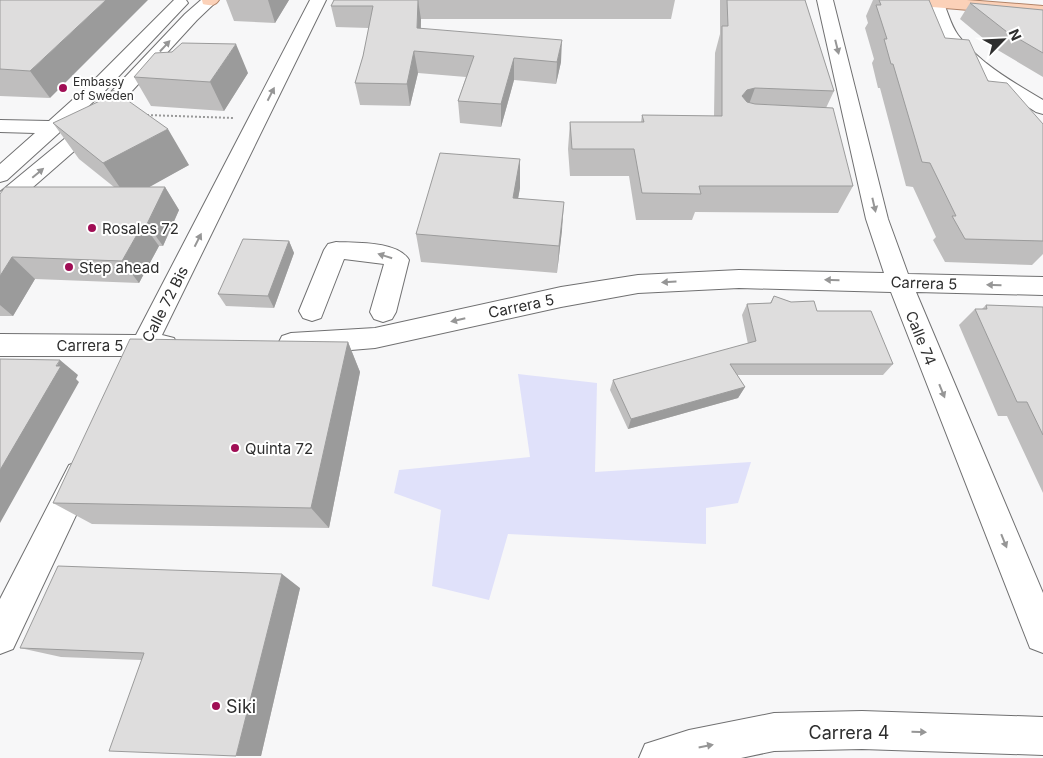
<svg xmlns="http://www.w3.org/2000/svg" width="1043" height="758" font-family="Inter,sans-serif">
<rect width="100%" height="100%" fill="#f7f7f8"/>
<path fill="#e0e1fa" d="M518,374L597,383L595,472L751,462L738,503L706,508V544L508,534L489,600L432,586L441,510L394,493L399,470L530,457Z"/>
<g fill="none" stroke-linecap="round" stroke-linejoin="round">
<defs>
<path id="minor" d="M174,0H186L188,3L103,93L7,180L0,182V164L35,133L0,132V120L49,121L89,85Z
M201,0H218L197,20L88,139L8,209L0,211V192L74,131L185,14Z
M310,0H326L162,335L174,338L178,346L174,354L165,357H152L147,368L137,371L127,368L124,360L125,356H0V334L136,335Z
M817,0H833L888,219L908,274L1043,277V295L916,292L1043,593V653L1030,648L891,292L739,288L638,293L561,307L375,348L291,355L282,352L278,344L282,336L291,333L375,328L561,287L638,275L739,270L884,273L866,219Z
M928,0H942C948,11 950,24 958,35C979,63 1013,82 1043,100V114L1036,112C989,82 945,58 927,2Z
M336,242C356,243 398,241 409,260L396,312L392,319L383,322L374,319L370,312L384,264L344,259L321,318L312,321L303,318L299,311L324,250L328,244Z
M80,461L91,465L95,475L13,649L0,654V599L69,465Z
M862,711L1043,717V755L862,749L774,751L741,758H639L645,744L689,730L774,713Z"/>
<path id="major" d="M202,0H219C215,6 210,6 203,4Z
M900,0H967L1043,6V16L908,5L902,3Z"/>
</defs>
<use href="#minor" stroke="#707071" stroke-width="2"/>
<use href="#major" stroke="#b18469" stroke-width="2"/>
<path stroke="#999" stroke-width="2" stroke-dasharray="2 2" stroke-linecap="butt" d="M147,115L233,118"/>
<use href="#minor" fill="#fff" fill-rule="evenodd"/>
<use href="#major" fill="#fbd1b8" fill-rule="evenodd"/>
</g>
<path fill="#bfbebe" d="M0,0L50,98L0,96Z
M226,0H289L275,23L234,21Z
M334,0H675L671,19H421V28L561,62L556,84L514,80L501,127L460,123L458,101L466,77L418,73L410,106L360,105L355,83L363,56L369,28L336,27L331,6Z
M720,0H805L834,91L826,108L853,186L838,213L695,212L692,220H636L629,176H570L568,149L570,122H641L642,115L714,116L715,53L720,34Z
M873,0H929L945,38L988,81L1043,124V254L1032,265L945,262L933,240L936,237L913,187L906,186L880,88H878L872,63L874,59L865,28L868,23L866,16Z
M970,3L1043,10V77L996,49L960,19Z
M248,73L224,111L151,106L134,77Z
M53,123L189,165L148,187H165L179,210L163,246H159L139,283L35,279L13,316H0V194L114,187L79,159Z
M520,159V188L518,198L562,230L557,273L421,262L416,234Z
M289,241L294,253L274,308L226,306L218,294Z
M774,296L817,311L893,364L883,375H737L745,387L738,398L628,429L610,390L613,380L748,344L742,315L747,304L770,303Z
M986,305L1043,307V493L1007,416H998L959,325L975,309H982Z
M348,342L360,372L329,528L92,524L53,503Z
M300,588L261,756L141,660L61,657L20,648Z"/>
<path fill="#9b9b9b" d="M106,0H148L50,98L30,71Z
M268,0H289L275,23Z
M418,0L421,19L420,50L417,28Z
M562,40L561,62L556,84L557,62Z
M236,44L248,73L224,111L210,82Z
M414,51L418,73L410,106L407,84Z
M514,58V80L501,127V104Z
M755,88L745,115L742,96L747,90Z
M168,129L189,165L128,199L103,163Z
M520,159V188L513,226V198Z
M165,187L179,210L163,246L147,224Z
M564,202L562,230L557,273L559,246Z
M143,224L159,246L139,283L122,261Z
M289,241L294,253L274,308L268,296Z
M12,257L35,279L13,316L0,305V276Z
M348,342L360,372L329,528L311,508Z
M60,360L78,375L76,379L79,382L0,523V470Z
M745,387L738,398L628,429L631,419Z
M282,574L300,588L261,756H236Z"/>
<path fill="#dedddd" stroke="#9b9b9b" d="M0,0H106L30,71L0,69Z
M334,0H418L417,28L562,40L557,62L514,58L501,104L458,101L474,56L414,51L407,84L355,83L363,56L373,6H331Z
M727,0H805L834,91L755,88L747,90L742,96L747,102L755,104L833,108L853,186H699L701,194L642,193L634,149H572L570,122H644L642,115L722,116V26H728Z
M879,0H929L945,38L969,40L988,81L1007,83L1043,124V241L965,239L952,216H956L930,163L922,162L893,64H891L884,39H887L876,5H881Z
M970,3L1043,10V53L1007,32Z
M182,43L236,44L210,82L134,77L155,53L172,52Z
M113,90L168,129L103,163L53,123L104,99Z
M440,153L520,159L513,198L564,202L559,246L416,234Z
M5,187H165L147,224H143L122,261L12,257L0,276V194Z
M243,239L289,241L268,296L218,294Z
M774,296L791,302L814,301L817,311H871L893,364H730L745,387L631,419L613,380L756,341L747,304L771,303Z
M986,305L1043,307V435L1027,402H1017L975,309H987Z
M130,339L348,342L311,508L53,503Z
M0,359L60,360L56,366H61L0,470Z
M58,566L282,574L236,756L109,751L144,653L20,648Z"/>
<defs><path id="oneway-solid" d="M-6-.8H1V-3.2L6.5 0L1 3.2V.8H-6Z" transform="scale(1.25)"/></defs>
<g fill="#969696">
<use href="#oneway-solid" transform="translate(165 46) rotate(-47)"/>
<use href="#oneway-solid" transform="translate(837 47) rotate(76)"/>
<use href="#oneway-solid" transform="translate(271 94) rotate(-63)"/>
<use href="#oneway-solid" transform="translate(38 173) rotate(-40)"/>
<use href="#oneway-solid" transform="translate(874 205) rotate(77)"/>
<use href="#oneway-solid" transform="translate(198 240) rotate(-63)"/>
<use href="#oneway-solid" transform="translate(385 256) rotate(-163)"/>
<use href="#oneway-solid" transform="translate(832 280) rotate(-179)"/>
<use href="#oneway-solid" transform="translate(669 282) rotate(177)"/>
<use href="#oneway-solid" transform="translate(994 285) rotate(-178)"/>
<use href="#oneway-solid" transform="translate(458 320) rotate(167)"/>
<use href="#oneway-solid" transform="translate(942 391) rotate(68)"/>
<use href="#oneway-solid" transform="translate(1004 541) rotate(68)"/>
<use href="#oneway-solid" transform="translate(919 732) rotate(2)"/>
<use href="#oneway-solid" transform="translate(706 746) rotate(-11)"/>
</g>
<g fill="#a00e55" stroke="#fff" stroke-width="2">
<circle cx="63" cy="88" r="5"/>
<circle cx="92" cy="228" r="5"/>
<circle cx="69" cy="267" r="5"/>
<circle cx="235" cy="448" r="5"/>
<circle cx="216" cy="706" r="5"/>
</g>
<g text-anchor="middle" dominant-baseline="central" stroke-width="4" stroke-linejoin="round" paint-order="stroke">
<g font-size="12" fill="#2e2e2e" stroke="#fff" text-anchor="start">
<text x="73" y="81">Embassy<tspan x="73" dy="14">of Sweden</tspan></text>
</g>
<g font-size="15" fill="#2e2e2e" stroke="#fff" text-anchor="start">
<text x="102" y="228">Rosales 72</text>
<text x="79" y="267">Step ahead</text>
<text x="245" y="448">Quinta 72</text>
</g>
<g font-size="15" fill="#2e2e2e" stroke="#fff">
<text transform="translate(924 283) rotate(2)">Carrera 5</text>
<text transform="translate(165 304) rotate(-63)">Calle 72 Bis</text>
<text transform="translate(521 306) rotate(-12)">Carrera 5</text>
<text transform="translate(921 338) rotate(68)">Calle 74</text>
<text x="90" y="345">Carrera 5</text>
</g>
<g font-size="18" fill="#2e2e2e" stroke="#fff" text-anchor="start">
<text x="226" y="706">Siki</text>
</g>
<g font-size="18" fill="#2e2e2e" stroke="#fff">
<text x="849" y="732">Carrera 4</text>
</g>
</g>
<g transform="translate(1003 40) rotate(66)" stroke="#ffffff" stroke-width="4" paint-order="stroke">
<path d="M0-4L9 19L0 12L-9 19Z" fill="#2e2e2e"/>
<text y="-8" font-size="14" font-weight="bold" text-anchor="middle" fill="#2e2e2e">N</text>
</g>
</svg>
